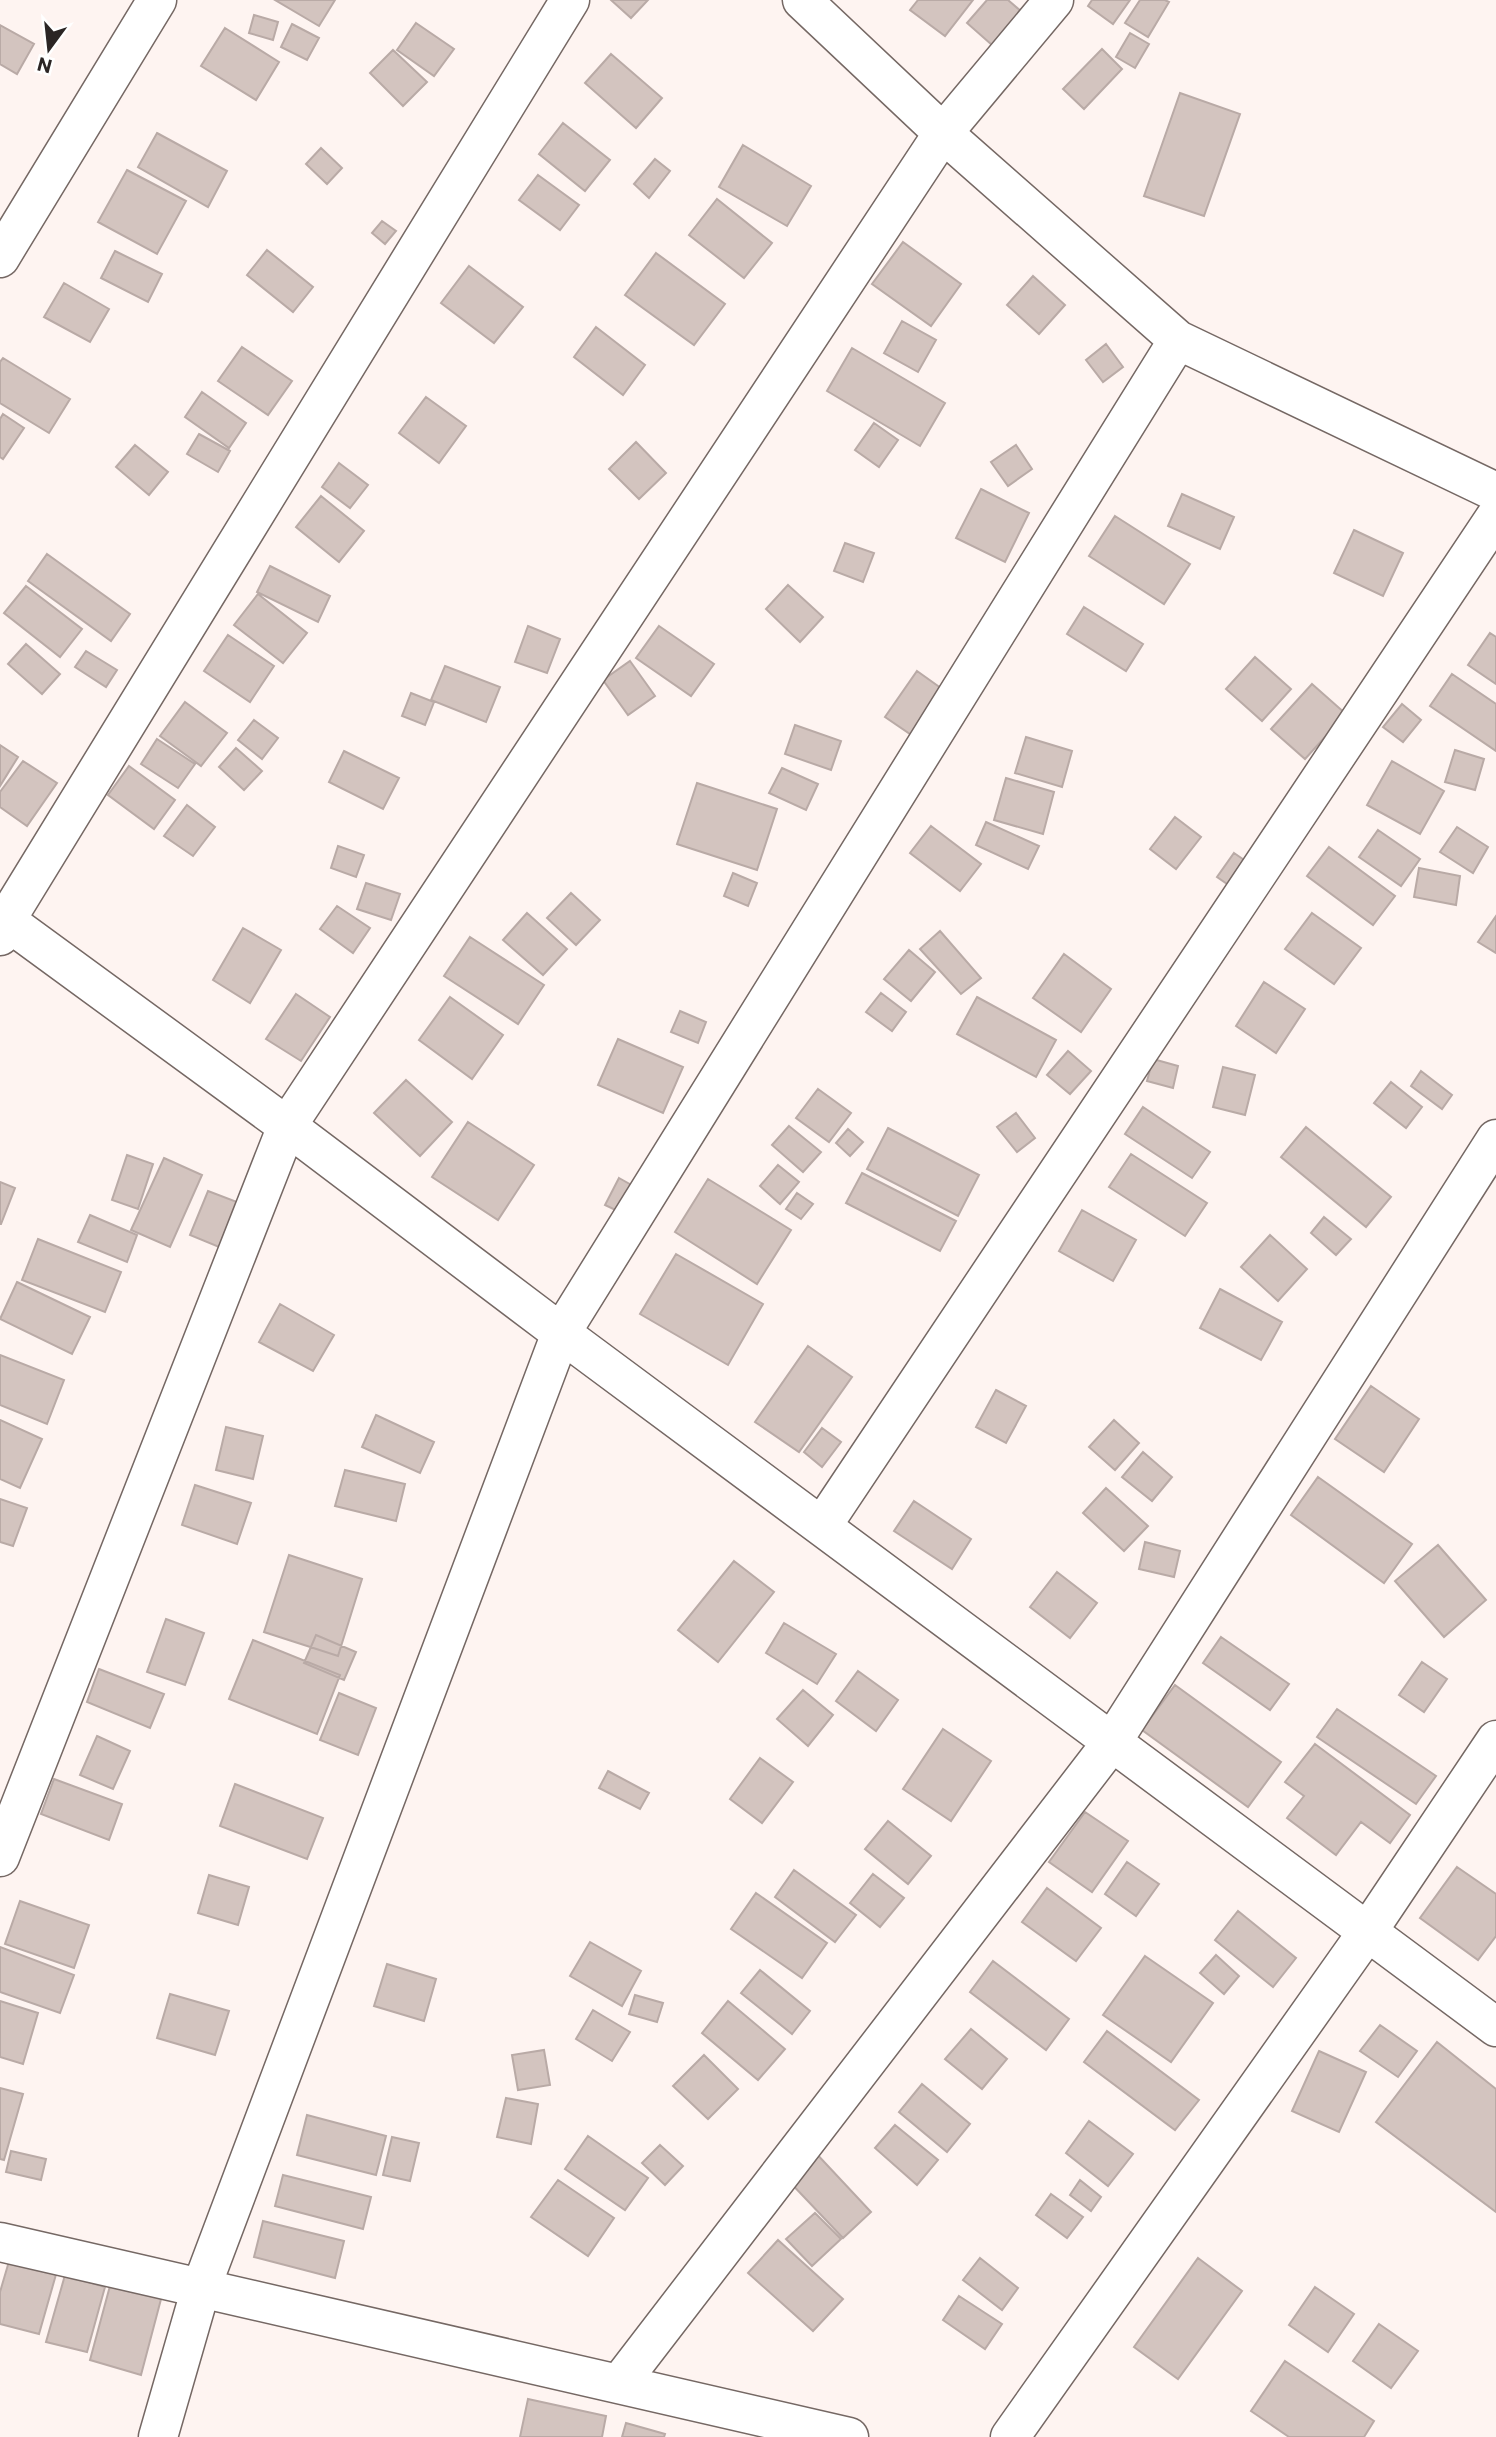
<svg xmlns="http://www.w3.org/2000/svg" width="1496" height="2437" font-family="Commissioner,sans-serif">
<rect width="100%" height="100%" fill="#fef4f1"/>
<path fill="#d3c4bf" stroke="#b9aaa6" stroke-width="2" d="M275,0H335L319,26Z
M611,0H648L631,18Z
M918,0H973L945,36L910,10Z
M987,0H1008L1029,18L1000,52L967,23Z
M1092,0H1130L1113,24L1088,6Z
M1140,0H1165L1169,2L1148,37L1125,23Z
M254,15L278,22L273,40L249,33Z
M416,23L454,49L434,76L397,50Z
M292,24L319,38L307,60L281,47Z
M0,25L34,44L17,74L0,64Z
M225,28L279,62L256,100L201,66Z
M1130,33L1149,44L1135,68L1116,57Z
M1102,49L1122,69L1084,109L1063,89Z
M393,50L427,82L403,106L370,73Z
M611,54L662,98L636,128L585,83Z
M1180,93L1240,114L1204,216L1144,196Z
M563,123L610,160L585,191L539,154Z
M157,133L227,171L208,207L138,167Z
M743,145L811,186L787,226L719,187Z
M321,148L342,168L327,184L306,164Z
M655,159L670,171L649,198L634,184Z
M127,170L186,201L157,254L98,222Z
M538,175L579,205L560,230L519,200Z
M717,199L772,243L744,278L689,235Z
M382,221L396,231L385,244L372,233Z
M903,242L961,284L931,326L872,284Z
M267,250L313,287L293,312L247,275Z
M115,251L162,274L148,302L101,278Z
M656,253L725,304L694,345L625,295Z
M469,266L523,307L494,343L441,303Z
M1033,276L1065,305L1039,334L1007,305Z
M64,283L109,309L90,342L44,317Z
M902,321L936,340L918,372L884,353Z
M596,327L645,365L623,395L574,357Z
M1106,344L1123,367L1103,382L1086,360Z
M242,347L292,381L268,415L218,381Z
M852,348L945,403L920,446L827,391Z
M3,358L70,399L49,433L0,403V362Z
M202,392L246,423L229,448L185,417Z
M426,397L466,426L439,463L399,433Z
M3,414L24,428L3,459L0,457V419Z
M874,423L898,440L879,467L855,450Z
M199,434L230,451L218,472L187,454Z
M636,442L666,473L639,499L609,469Z
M135,445L168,472L149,495L116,467Z
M1016,445L1032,469L1008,486L991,462Z
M339,463L368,485L350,508L322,487Z
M981,489L1029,513L1005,562L956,538Z
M1182,494L1234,517L1220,549L1168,526Z
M321,496L364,531L339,562L296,527Z
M1115,516L1190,564L1164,604L1089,556Z
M1354,530L1403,553L1383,596L1334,573Z
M845,543L874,553L863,582L834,571Z
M47,554L130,614L111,641L28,581Z
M270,566L330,596L318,622L257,592Z
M788,585L823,617L800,642L766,609Z
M26,586L82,629L60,657L4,613Z
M258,594L307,633L283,663L234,625Z
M1084,607L1143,644L1126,671L1067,634Z
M528,626L560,639L547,673L515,662Z
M659,626L714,664L691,696L636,658Z
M1490,633L1496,637V684L1468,665Z
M228,635L274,666L250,702L204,671Z
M26,644L60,674L42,694L8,664Z
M86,651L117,670L106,687L75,667Z
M1255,657L1291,689L1262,721L1226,689Z
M630,661L655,696L628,715L603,680Z
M445,666L500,687L486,722L431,700Z
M917,671L945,691L913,736L885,717Z
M1452,674L1496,704V751L1430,706Z
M1312,684L1346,714L1305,759L1271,729Z
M411,693L434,702L425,725L402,716Z
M185,702L227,733L201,766L160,736Z
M1402,704L1421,720L1403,742L1383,727Z
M254,720L278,738L262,759L238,740Z
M795,725L841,741L831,770L785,754Z
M1026,737L1072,751L1062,787L1015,773Z
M157,739L195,764L178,788L141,764Z
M0,745L18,757L0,786Z
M236,748L262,771L244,790L219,767Z
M1455,750L1484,759L1475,790L1445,782Z
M344,751L399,778L383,809L329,782Z
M23,761L57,783L27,826L0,807V792Z
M1392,761L1444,791L1420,834L1367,805Z
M129,766L175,800L154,829L108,795Z
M782,768L818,784L806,810L769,793Z
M1006,778L1054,792L1043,834L994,820Z
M697,783L777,809L757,870L677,844Z
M187,805L215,827L193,856L164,836Z
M1175,817L1201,837L1176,869L1150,849Z
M986,822L1039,846L1028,869L976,845Z
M931,826L981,864L960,891L910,853Z
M1457,827L1488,847L1473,873L1440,852Z
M1378,830L1420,859L1401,886L1359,857Z
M338,846L364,855L356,877L331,868Z
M1329,847L1395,896L1373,925L1307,876Z
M1234,853L1250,864L1233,888L1217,877Z
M1419,868L1460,876L1456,905L1414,897Z
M733,873L757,883L748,906L724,896Z
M366,883L400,894L391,920L357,909Z
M571,893L600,920L576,945L547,918Z
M337,906L370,928L353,953L320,929Z
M527,913L567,949L543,975L503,940Z
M1312,913L1361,948L1334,984L1285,949Z
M1496,916V953L1478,942Z
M243,928L281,950L250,1003L213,980Z
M940,931L981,978L961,994L920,949Z
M470,937L544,985L518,1024L444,976Z
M909,950L935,972L911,1001L884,979Z
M1064,954L1111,989L1081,1032L1033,998Z
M1264,982L1305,1009L1276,1053L1236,1026Z
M881,993L906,1012L892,1031L866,1012Z
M296,994L330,1017L301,1061L266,1039Z
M450,997L503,1035L472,1079L419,1040Z
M977,997L1056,1040L1036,1077L957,1034Z
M680,1011L706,1022L698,1043L671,1032Z
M618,1039L683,1067L663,1113L598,1085Z
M1068,1051L1091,1071L1070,1094L1047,1075Z
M1153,1059L1178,1066L1173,1088L1147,1081Z
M1223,1067L1255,1075L1245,1115L1213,1107Z
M1421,1071L1452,1095L1442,1109L1411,1086Z
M406,1080L452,1122L420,1156L374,1113Z
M1391,1082L1422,1107L1406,1128L1374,1103Z
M818,1089L851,1113L829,1142L796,1118Z
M1143,1107L1210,1152L1192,1178L1125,1134Z
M1016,1113L1035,1138L1017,1152L997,1127Z
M468,1122L534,1165L498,1220L432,1177Z
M789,1126L821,1152L803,1172L772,1145Z
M1306,1127L1391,1197L1366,1227L1281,1157Z
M888,1128L979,1175L958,1216L867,1169Z
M848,1129L863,1142L850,1156L836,1143Z
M1131,1154L1207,1203L1185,1236L1109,1187Z
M127,1155L153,1164L138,1209L112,1200Z
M164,1158L202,1175L170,1247L131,1230Z
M778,1165L799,1182L780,1204L760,1186Z
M862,1173L956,1221L940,1251L846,1203Z
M619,1178L642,1191L628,1216L605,1205Z
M708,1179L791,1230L757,1284L675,1232Z
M0,1182L15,1188L1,1224H0Z
M208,1191L237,1202L219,1247L190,1235Z
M797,1193L813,1204L801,1219L786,1209Z
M1082,1210L1136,1240L1113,1281L1059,1251Z
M90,1215L137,1235L127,1262L78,1242Z
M1324,1217L1351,1239L1336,1255L1311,1233Z
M1270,1235L1307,1269L1278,1301L1241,1267Z
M38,1239L121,1272L105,1312L22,1280Z
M676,1254L763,1304L728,1365L640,1314Z
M17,1282L90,1317L72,1354L0,1319Z
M1220,1289L1282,1322L1261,1360L1200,1328Z
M280,1304L334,1335L313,1371L259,1342Z
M808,1346L852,1377L799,1452L755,1422Z
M0,1355L64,1380L47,1424L0,1405Z
M1371,1386L1419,1419L1384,1472L1335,1439Z
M996,1390L1026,1406L1006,1443L976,1427Z
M376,1415L434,1442L420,1473L362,1447Z
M0,1420L42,1439L20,1488L0,1479Z
M1114,1420L1139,1443L1115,1470L1089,1447Z
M226,1427L263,1436L253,1479L216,1470Z
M822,1428L841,1442L822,1467L804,1452Z
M1143,1452L1172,1477L1152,1501L1122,1477Z
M345,1470L405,1484L396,1521L335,1506Z
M1318,1477L1412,1544L1384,1583L1291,1515Z
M195,1485L251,1503L237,1544L182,1525Z
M1106,1488L1148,1526L1124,1551L1083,1513Z
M0,1499L27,1508L13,1546L0,1542Z
M914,1501L971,1539L952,1569L894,1531Z
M1145,1542L1180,1551L1174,1577L1139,1569Z
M1438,1545L1486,1600L1444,1637L1395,1581Z
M289,1555L362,1579L338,1656L264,1632Z
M734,1561L774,1592L718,1662L678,1630Z
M1057,1572L1097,1603L1070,1638L1030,1607Z
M166,1619L204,1633L185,1685L147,1672Z
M784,1623L836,1654L817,1684L766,1653Z
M316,1635L356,1652L344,1680L304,1663Z
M1221,1637L1289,1684L1270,1710L1203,1663Z
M253,1640L340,1675L317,1734L229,1699Z
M1422,1662L1447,1679L1424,1712L1399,1695Z
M99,1669L164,1694L150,1728L87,1702Z
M858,1671L898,1700L876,1731L836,1701Z
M1175,1685L1281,1762L1248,1807L1142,1730Z
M803,1690L833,1715L808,1746L777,1719Z
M339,1693L376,1708L358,1755L320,1740Z
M1337,1709L1436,1776L1416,1804L1317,1737Z
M943,1729L991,1761L951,1821L903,1789Z
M97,1736L130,1751L113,1789L80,1775Z
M1315,1744L1410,1815L1390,1843L1361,1822L1336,1855L1287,1818L1304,1796L1285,1782Z
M760,1758L793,1782L762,1823L730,1799Z
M608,1771L649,1793L640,1809L599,1788Z
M54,1779L122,1804L109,1840L41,1814Z
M235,1784L323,1818L307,1859L220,1826Z
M1085,1812L1128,1841L1092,1892L1049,1862Z
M888,1821L931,1856L908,1884L865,1849Z
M1127,1862L1159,1884L1136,1916L1105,1894Z
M1457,1867L1496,1894V1936L1478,1960L1420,1918Z
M794,1870L856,1915L835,1942L775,1897Z
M873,1874L904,1898L880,1927L850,1903Z
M209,1875L249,1887L238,1925L198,1913Z
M1047,1888L1101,1928L1076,1961L1022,1922Z
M756,1893L827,1943L802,1978L731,1929Z
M20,1901L89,1925L74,1968L5,1944Z
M1238,1911L1296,1958L1273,1987L1215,1940Z
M590,1942L641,1971L622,2006L570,1976Z
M0,1947L74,1975L60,2013L0,1992Z
M1216,1955L1239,1976L1224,1994L1200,1973Z
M1145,1956L1213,2003L1171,2062L1103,2015Z
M993,1961L1069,2019L1046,2050L970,1992Z
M387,1964L436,1979L424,2021L374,2006Z
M760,1970L810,2011L792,2034L741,1993Z
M170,1994L229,2011L215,2055L157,2038Z
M635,1995L663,2003L657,2022L629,2014Z
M0,2001L38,2013L23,2064L0,2057Z
M728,2001L785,2049L758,2080L702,2033Z
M593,2010L630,2032L612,2061L576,2039Z
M1380,2025L1417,2051L1398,2077L1360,2051Z
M971,2029L1007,2059L982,2089L945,2059Z
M1107,2031L1199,2100L1175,2130L1084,2062Z
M1437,2042L1496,2089V2212L1376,2122Z
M544,2050L550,2085L518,2090L512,2055Z
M1319,2051L1366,2072L1339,2132L1292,2111Z
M704,2055L738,2089L708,2119L673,2086Z
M922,2084L970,2124L947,2152L899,2112Z
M0,2088L23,2094L4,2160L0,2159Z
M506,2098L538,2104L531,2144L497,2137Z
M307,2115L386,2136L376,2175L297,2155Z
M1089,2121L1133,2154L1108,2186L1066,2153Z
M895,2125L938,2160L917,2185L875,2148Z
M588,2136L648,2178L625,2210L565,2169Z
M392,2137L419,2143L410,2181L383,2175Z
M660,2145L683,2166L665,2185L642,2163Z
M813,2150L871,2212L843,2238L785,2177Z
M11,2151L46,2159L41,2180L6,2172Z
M283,2175L371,2197L363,2229L275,2206Z
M558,2180L614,2218L588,2256L531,2217Z
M1080,2180L1101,2197L1091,2211L1070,2195Z
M1051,2194L1083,2217L1067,2238L1036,2215Z
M815,2213L841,2239L812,2266L786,2239Z
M263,2221L344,2241L335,2278L254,2257Z
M778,2240L843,2299L813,2331L748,2273Z
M10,2258L57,2271L39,2334L0,2324V2292Z
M980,2258L1018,2288L1002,2310L963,2280Z
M1198,2258L1242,2291L1178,2379L1134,2347Z
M114,2271L165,2284L141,2375L90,2360Z
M65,2275L105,2287L87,2352L46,2342Z
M1315,2287L1354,2314L1328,2352L1289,2325Z
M959,2296L1002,2324L985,2349L943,2320Z
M1379,2324L1418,2351L1391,2388L1353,2361Z
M1285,2361L1374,2421L1364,2437H1289L1251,2411Z
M528,2399L606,2416L602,2437H520Z
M626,2423L665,2434L664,2437H622Z"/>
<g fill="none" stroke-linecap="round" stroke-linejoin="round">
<defs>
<path id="minor" d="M802,0L943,133L1178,340L1496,492
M0,258L157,0
M0,916L287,1126L561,1333L1496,2027
M0,936L6,920L570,0
M822,1526L1496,516
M0,1857L287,1126L943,133L1054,0
M0,2242L849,2437
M619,2384L1112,1742L1496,1139
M158,2437L201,2288L561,1333L1178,340
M1010,2437L1368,1931L1496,1740"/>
</defs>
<use href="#minor" stroke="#756864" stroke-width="41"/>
<use href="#minor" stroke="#fff" stroke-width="38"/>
</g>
<g transform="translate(49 49) rotate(195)" stroke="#ffffff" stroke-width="5" paint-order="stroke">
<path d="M0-5L12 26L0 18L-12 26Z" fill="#2b2524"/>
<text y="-10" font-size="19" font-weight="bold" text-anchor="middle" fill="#2b2524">N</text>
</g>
</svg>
